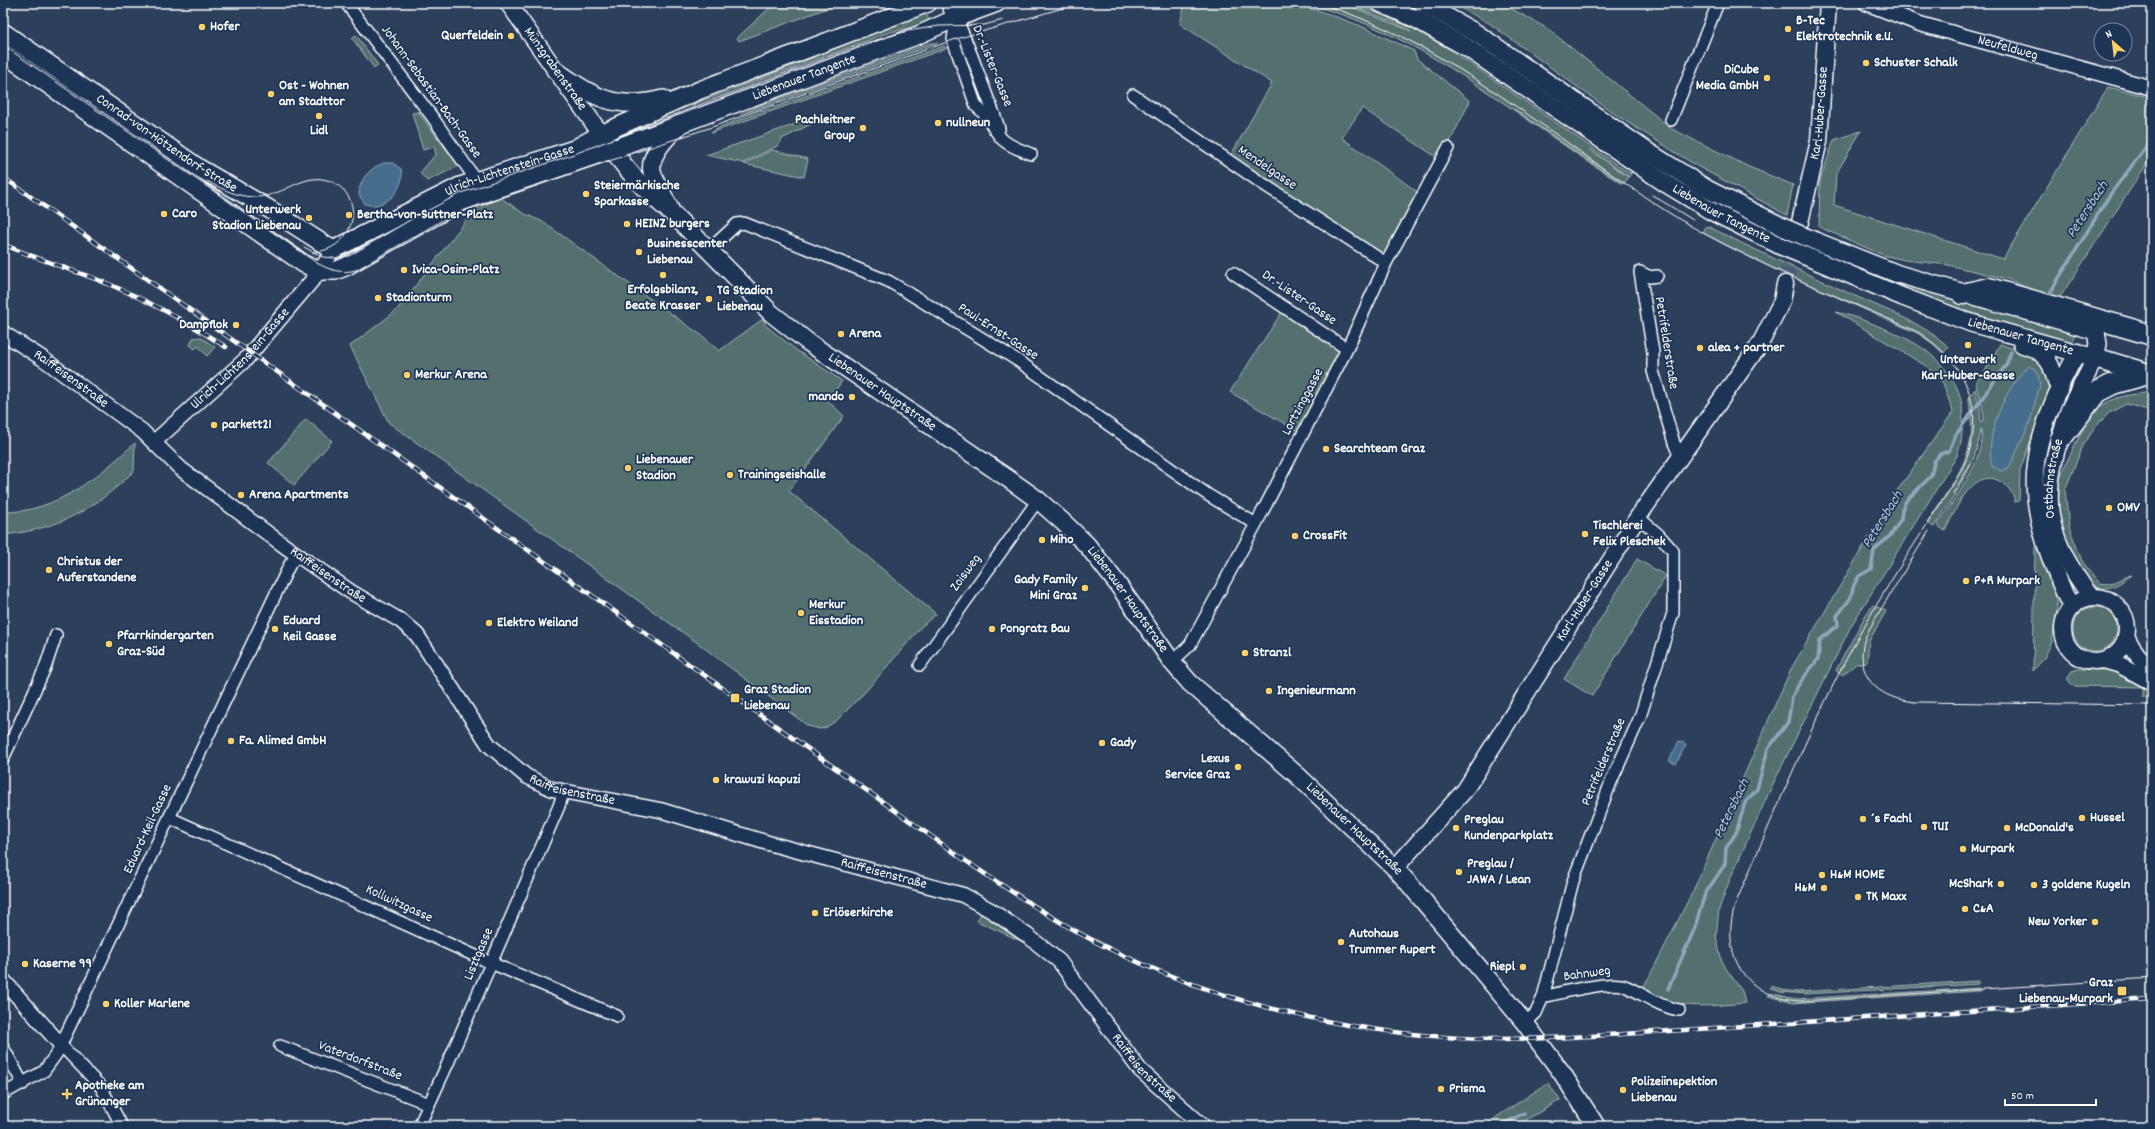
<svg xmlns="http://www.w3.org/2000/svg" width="2155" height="1129" font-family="Dekko,sans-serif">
<rect width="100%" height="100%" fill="#2c405c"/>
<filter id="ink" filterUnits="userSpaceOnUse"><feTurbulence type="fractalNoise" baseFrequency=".025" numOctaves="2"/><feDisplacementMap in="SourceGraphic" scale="8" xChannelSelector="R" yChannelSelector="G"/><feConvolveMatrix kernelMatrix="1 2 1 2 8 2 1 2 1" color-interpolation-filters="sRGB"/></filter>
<g filter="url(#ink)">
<path fill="#536f6e" stroke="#a9b7b6" d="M775,3H841L739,41L737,38Z
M1185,3H1288L1320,11L1361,26L1414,51L1417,59L1470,101L1441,160L1362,108L1342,138L1422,195L1386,263L1228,160L1272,83L1180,24Z
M1303,3L1319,5L1314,3H1342L1411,31L1393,22L1345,3H1354L1408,26L1449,49L1629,173L1632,172L1629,177L1589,149L1628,177L1624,184L1514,109L1622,184C1519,119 1424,32 1303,3Z
M1398,3L1410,5L1473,40L1711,198L2067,329L2074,335L2073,341L2070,343L1957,308L1843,264L1710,203Z
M1451,3H1501L1548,29L1672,129L1749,167L1793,185L1787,215L1697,166L1619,117L1489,23Z
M924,13L927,14L929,22L922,25L890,32L676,111L630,130L689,104L779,71Z
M356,35L378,65L374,68L352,38Z
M930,43H938L740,115L756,107Z
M944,46L947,48L711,133L722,126Z
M2108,87L2152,98V156L2059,299L2031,290L2008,279L1948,265L1905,260L1883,255L1819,227L1820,181L1834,140L1861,131L1836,174L1834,205L2003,259Z
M418,112L459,166L427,181L420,173L436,154L434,147L423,150L412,113Z
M803,116L813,123L782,139L779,145L743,163L706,155L793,125Z
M772,150L808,159L804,177L744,164Z
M501,198L523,213L543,222L705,338L719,351L764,318L765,325L796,350L842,381L828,401L844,416L789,491L936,614L922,626L866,691L836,721L825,728L820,729L808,726L699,644L389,423L350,346L396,311L475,209Z
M1707,226C1755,250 1803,272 1853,295C1886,310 1921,322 1949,347L1943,353L1932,343L1917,333L1774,269L1703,233Z
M1282,312L1335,345L1341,354L1299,432L1230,392Z
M1836,312C1857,316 1915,339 1930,354C1941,363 1955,379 1959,393C1964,408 1963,426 1961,442C1960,447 1957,451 1957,456L1851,626L1771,788L1730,879L1719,909L1716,936L1722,963L1742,991L1745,1003C1711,1006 1671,1012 1644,987L1693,891L1791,669L1892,498L1953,412L1943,383L1926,366Z
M200,337L215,347L207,356L198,346L195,349L190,345L193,338Z
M2000,344L2028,354L2041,362L2050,387L2020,470L2019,501L2015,502C2014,494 2008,486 2001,482C1972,465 1955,512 1945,531L1937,525C1954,501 1986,458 1981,429C1975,470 1956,493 1934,527L1927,523C1943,497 1967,468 1971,437C1973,423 1969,410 1969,397L1975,389L1980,407L1981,423L1984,419L1982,404L1975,383L1984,373Z
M2152,392V411L2126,404L2109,413L2098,424L2084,443L2065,490L2069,527L2082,561L2099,583L2109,584L2131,575C2122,582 2113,589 2101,588C2074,584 2055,513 2058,490C2060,472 2070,456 2078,439C2083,429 2088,416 2097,409C2113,396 2133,394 2152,392Z
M306,419L332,441L294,485L268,463Z
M135,443L134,471C94,510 59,529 3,535V512C56,513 99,476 135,443Z
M2035,547L2040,554L2055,593L2057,609L2052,642L2044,658L2033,671Z
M1637,559L1666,576L1592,696L1564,679Z
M1873,605L1886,611L1869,641L1867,662L1856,664L1842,675L1837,672L1836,670L1865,616Z
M2073 629a22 22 0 1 1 44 0a22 22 0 1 1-44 0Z
M2078,669L2112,670L2152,688V697H2143V687L2075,686L2071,684L2067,678L2072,671Z
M984,913L1011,930L1036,951L1023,942L977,921L981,914Z
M1978,981V984L1805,994L1780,992L1770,988L1772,986L1782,990L1797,992Z
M1979,988L1980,991L1793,1003L1768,996L1770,993L1795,999Z
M1548,1083L1560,1100L1516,1126H1483Z"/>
<path fill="#456d8d" stroke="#8fa7bb" d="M384,163H393L401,169C407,188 384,211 365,204L359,195C359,179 370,168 384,163Z
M2028,366L2037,370L2040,384L2030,422L2010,467L2001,471L1992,466C1984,435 2006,387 2028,366Z
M1679,741L1686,744L1676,764L1669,761Z"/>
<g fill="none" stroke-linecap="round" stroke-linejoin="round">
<path stroke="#8fa7bb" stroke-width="3.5" d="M2048,296L2109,196L2152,139
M1668,989L1694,930L1705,894L1725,864L1726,848L1736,833L1745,803L1757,789L1768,749L1788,722L1792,697L1799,684L1818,659L1820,640L1838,625L1837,616L1850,599L1854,585L1859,576L1871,569L1874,550L1891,535L1901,519L1902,510L1906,501L1931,476L1934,462L1940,454L1949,451L1955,436L2006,365L2011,352
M1499,1126L1524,1113"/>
<path stroke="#4c5d74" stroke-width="16" stroke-dasharray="16 8" stroke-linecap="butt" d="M1785,284L1796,239"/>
<defs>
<path id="minor" d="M346,3L433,118L476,180
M956,18L953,40L976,106C988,115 993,130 1003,140C1011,147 1021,150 1031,154
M956,18C967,41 975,65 984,88C989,102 995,114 999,129
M1133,95L1260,182L1386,263
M1671,120L1718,3
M709,250L737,224L744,223L888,281L907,292L1017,360L1208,495L1256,524
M1233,273L1347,349
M1657,276L1650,277L1640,272L1653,352V371L1674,443L1680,457
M1172,662L1190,645L1256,524L1347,349L1386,263L1448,148
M920,665L1038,500
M3,759L45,668L56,635
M170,818L491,963L617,1016
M1543,997C1558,993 1612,980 1625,986C1644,994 1659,1007 1679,1010
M1525,1023L1536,1013L1543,997L1573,881L1611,782L1640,717L1673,613V551L1659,535L1638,517
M61,1045L101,1087L122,1126
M280,1046L429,1104
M3,1047L23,1084
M3,1094L44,1071L57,1053L290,564L297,555
M419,1126L448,1063L559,806L563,793"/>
<g id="tertiary">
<path id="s1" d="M1866,3L1920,24L2152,88"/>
<path id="s2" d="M3,333L42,358L142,431L181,469L286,547L351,592L401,621L417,635L489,745L526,776L552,789L660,810L768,843L963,895L992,911L1028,936L1059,961L1140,1070L1203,1126"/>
<path id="s3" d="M154,442L245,360L320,271L333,250"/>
<path d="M3,980L61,1045"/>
</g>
<g id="secondary">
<path id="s4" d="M508,3L601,134"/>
<path id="s5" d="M1800,222L1819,141L1828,3"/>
<path d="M2047,359L2051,366L2059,390"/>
<path id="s6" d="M2091,597C2050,542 2039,505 2060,438C2063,430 2065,420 2068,412C2076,394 2087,376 2095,358"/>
<circle cx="2095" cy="629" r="32"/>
<path d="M2071,608C2053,568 2032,519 2035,474C2037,435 2058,386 2078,352"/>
<path d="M2126,636C2132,649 2139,660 2152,667"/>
<path d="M2104,660L2118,664L2152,682"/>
<path id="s7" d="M1395,868L1465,790L1638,517L1760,344L1782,301L1785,284"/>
</g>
<g id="primary">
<path d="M950,3L956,18"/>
<path id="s8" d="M1380,3L1416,19L1466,47L1665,183L1711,211L1781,246"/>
<path d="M1422,3L1476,33L1645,150L1707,189L1785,228"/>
<path id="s9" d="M3,32L199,168L266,207L333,250L460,186L574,149L601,134L700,90L928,3"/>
<path id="s10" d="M3,53L304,264L320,271H335L345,267L458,203L611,150L916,36L956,18L997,3"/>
<path d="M555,70C593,97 615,111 663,99"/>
<path id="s11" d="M601,134C621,164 644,191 672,213L771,313L808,342L1010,480L1038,500L1063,522L1087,545L1116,582L1172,662L1190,683L1297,775L1395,868L1410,885L1525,1023L1562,1073L1596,1126"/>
<path d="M670,209C665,198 658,187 653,175C646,158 666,137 678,127"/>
<path d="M1815,241L1898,274L2096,331"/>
<path id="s12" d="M1810,258L1903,297L1971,323L2095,358L2098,344L2096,331"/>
<path d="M2022,344L2038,350L2047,359"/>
</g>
<path id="motorway" d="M1963,294L1989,288L2152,335
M2095,358L2148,374
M2060,440L2097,392L2113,384L2148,374"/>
</defs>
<use href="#minor" stroke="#fff" stroke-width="14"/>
<use href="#tertiary" stroke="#fff" stroke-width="17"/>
<use href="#secondary" stroke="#fff" stroke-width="19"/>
<use href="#primary" stroke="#fff" stroke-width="20"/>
<use href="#motorway" stroke="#fff" stroke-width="23"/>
<use href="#minor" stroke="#1d3557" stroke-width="11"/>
<use href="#tertiary" stroke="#1d3557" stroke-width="14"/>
<use href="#secondary" stroke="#1d3557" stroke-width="16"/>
<use href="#primary" stroke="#1d3557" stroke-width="17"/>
<use href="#motorway" stroke="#1d3557" stroke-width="20"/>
<path stroke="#fff" stroke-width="1" d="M1318,3C1448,42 1550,136 1663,209C1742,260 1832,293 1918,332C1955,356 1978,389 1973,434C1969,469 1943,498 1926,526C1902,563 1879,599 1858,637C1812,722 1775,812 1737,900C1718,951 1743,998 1800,1001L2152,978
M3,45L317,263C329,270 342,274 356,270L441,221L491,200L712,127L953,40L1080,3
M207,181C225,191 245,200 265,196C288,192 306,172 330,181C369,197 354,252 312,252
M1652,195L1693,220
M304,247L323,257L335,258L349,256L410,220L461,193L577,153L707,102L865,43L908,31L939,26L984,25L1003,20
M1953,494L1971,463
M1929,531C1913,557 1897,583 1881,609C1875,620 1866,632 1863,645C1857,681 1882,699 1915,702L2152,705"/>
<defs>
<path id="rail" d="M3,177L966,861C1003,886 1041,912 1081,934C1196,997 1329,1030 1459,1038C1514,1041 1569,1037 1624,1034L2152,999
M3,244C38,260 75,270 111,285C151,302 189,323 226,347"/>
</defs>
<use href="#rail" stroke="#fff" stroke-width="4.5"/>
<use href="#rail" stroke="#1d3557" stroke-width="3" stroke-dasharray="9" stroke-linecap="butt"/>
<defs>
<path id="primary-bridge" d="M1785,228L1815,241
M1781,246L1810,258"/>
</defs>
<use href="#primary-bridge" stroke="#fff" stroke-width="20" stroke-linecap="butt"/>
<use href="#primary-bridge" stroke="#1d3557" stroke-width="17"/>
</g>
</g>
<g fill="#ffd166" stroke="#1d3557" stroke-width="1.5">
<circle cx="202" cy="27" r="4"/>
<circle cx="1788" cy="29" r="4"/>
<circle cx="511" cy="36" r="4"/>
<circle cx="1866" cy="63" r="4"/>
<circle cx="1767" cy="78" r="4"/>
<circle cx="271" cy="94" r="4"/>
<circle cx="319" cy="116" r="4"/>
<circle cx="938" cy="123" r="4"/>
<circle cx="863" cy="128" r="4"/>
<circle cx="586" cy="194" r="4"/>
<circle cx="164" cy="214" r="4"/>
<circle cx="349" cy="215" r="4"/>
<circle cx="309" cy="218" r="4"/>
<circle cx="627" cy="224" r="4"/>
<circle cx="639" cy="252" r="4"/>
<circle cx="404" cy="270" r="4"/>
<circle cx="663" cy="275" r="4"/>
<circle cx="378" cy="298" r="4"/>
<circle cx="709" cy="299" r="4"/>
<circle cx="236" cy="325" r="4"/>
<circle cx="841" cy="334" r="4"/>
<circle cx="1968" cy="345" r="4"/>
<circle cx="1700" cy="348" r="4"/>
<circle cx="407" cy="375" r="4"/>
<circle cx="852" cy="397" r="4"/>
<circle cx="214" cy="425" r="4"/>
<circle cx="1326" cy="449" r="4"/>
<circle cx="628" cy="468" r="4"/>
<circle cx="730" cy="475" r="4"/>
<circle cx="241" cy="495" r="4"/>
<circle cx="2109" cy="508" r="4"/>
<circle cx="1585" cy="534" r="4"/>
<circle cx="1295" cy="536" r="4"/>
<circle cx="1042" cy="540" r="4"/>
<circle cx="49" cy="570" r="4"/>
<circle cx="1966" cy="581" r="4"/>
<circle cx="1085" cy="588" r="4"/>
<circle cx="801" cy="613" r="4"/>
<circle cx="489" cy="623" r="4"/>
<circle cx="275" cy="629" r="4"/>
<circle cx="992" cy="629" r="4"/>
<circle cx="109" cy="644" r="4"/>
<circle cx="1245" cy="653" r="4"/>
<circle cx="1269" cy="691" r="4"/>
<rect x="730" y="693" width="10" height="10" rx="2"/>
<circle cx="231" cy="741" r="4"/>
<circle cx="1102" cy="743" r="4"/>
<circle cx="1238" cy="767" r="4"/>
<circle cx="716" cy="780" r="4"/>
<circle cx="2082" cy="818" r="4"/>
<circle cx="1863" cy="819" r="4"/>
<circle cx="1924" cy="827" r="4"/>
<circle cx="1456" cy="828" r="4"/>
<circle cx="2007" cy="828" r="4"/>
<circle cx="1963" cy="849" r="4"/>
<circle cx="1459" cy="872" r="4"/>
<circle cx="1822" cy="875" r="4"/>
<circle cx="2001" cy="884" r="4"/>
<circle cx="2034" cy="885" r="4"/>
<circle cx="1824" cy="888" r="4"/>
<circle cx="1858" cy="897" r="4"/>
<circle cx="1965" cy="909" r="4"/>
<circle cx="815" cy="913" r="4"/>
<circle cx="2095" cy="922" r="4"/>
<circle cx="1341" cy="942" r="4"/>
<circle cx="25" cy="964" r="4"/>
<circle cx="1523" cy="967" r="4"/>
<rect x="2117" y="986" width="10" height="10" rx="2"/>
<circle cx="106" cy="1004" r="4"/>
<circle cx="1441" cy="1089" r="4"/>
<circle cx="1623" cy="1090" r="4"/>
<path d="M65 1088h4v4h4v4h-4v4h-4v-4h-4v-4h4z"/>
</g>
<g text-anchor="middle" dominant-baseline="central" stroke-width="3.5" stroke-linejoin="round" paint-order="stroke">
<g font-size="14" font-weight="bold" fill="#fff" stroke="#1d3557" text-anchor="start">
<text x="1796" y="21">B-Tec<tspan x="1796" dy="16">Elektrotechnik e.U.</tspan></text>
<text x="210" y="27">Hofer</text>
<text x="503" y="36" text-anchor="end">Querfeldein</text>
<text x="1874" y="63">Schuster Schalk</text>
<text x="1759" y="70" text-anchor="end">DiCube<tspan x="1759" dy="16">Media GmbH</tspan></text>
<text x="279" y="86">Ost - Wohnen<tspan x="279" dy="16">am Stadttor</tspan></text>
<text x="855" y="120" text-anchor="end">Pachleitner<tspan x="855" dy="16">Group</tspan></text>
<text x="946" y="123">nullneun</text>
<text x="319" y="131" text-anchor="middle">Lidl</text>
<text x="594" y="186">Steiermärkische<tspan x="594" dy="16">Sparkasse</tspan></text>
<text x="301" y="210" text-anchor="end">Unterwerk<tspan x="301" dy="16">Stadion Liebenau</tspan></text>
<text x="172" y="214">Caro</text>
<text x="357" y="215">Bertha-von-Suttner-Platz</text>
<text x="635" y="224">HEINZ burgers</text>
<text x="647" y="244">Businesscenter<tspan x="647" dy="16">Liebenau</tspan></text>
<text x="412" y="270">Ivica-Osim-Platz</text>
<text x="663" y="290" text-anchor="middle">Erfolgsbilanz,<tspan x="663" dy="16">Beate Krasser</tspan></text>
<text x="717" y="291">TG Stadion<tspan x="717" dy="16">Liebenau</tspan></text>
<text x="386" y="298">Stadionturm</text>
<text x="228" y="325" text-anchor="end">Dampflok</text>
<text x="849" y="334">Arena</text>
<text x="1708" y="348">alea + partner</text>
<text x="1968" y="360" text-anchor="middle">Unterwerk<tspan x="1968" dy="16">Karl-Huber-Gasse</tspan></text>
<text x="415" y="375">Merkur Arena</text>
<text x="844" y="397" text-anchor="end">mando</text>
<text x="222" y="425">parkett21</text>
<text x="1334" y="449">Searchteam Graz</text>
<text x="636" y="460">Liebenauer<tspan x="636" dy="16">Stadion</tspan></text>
<text x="738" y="475">Trainingseishalle</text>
<text x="249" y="495">Arena Apartments</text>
<text x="2117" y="508">OMV</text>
<text x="1593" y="526">Tischlerei<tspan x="1593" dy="16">Felix Pleschek</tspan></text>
<text x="1303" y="536">CrossFit</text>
<text x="1050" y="540">Miho</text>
<text x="57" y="562">Christus der<tspan x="57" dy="16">Auferstandene</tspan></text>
<text x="1077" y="580" text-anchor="end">Gady Family<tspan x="1077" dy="16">Mini Graz</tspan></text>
<text x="1974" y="581">P+R Murpark</text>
<text x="809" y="605">Merkur<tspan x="809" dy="16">Eisstadion</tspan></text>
<text x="283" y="621">Eduard<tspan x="283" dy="16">Keil Gasse</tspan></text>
<text x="497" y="623">Elektro Weiland</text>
<text x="1000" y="629">Pongratz Bau</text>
<text x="117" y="636">Pfarrkindergarten<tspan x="117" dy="16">Graz-Süd</tspan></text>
<text x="1253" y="653">Stranzl</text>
<text x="744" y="690">Graz Stadion<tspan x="744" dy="16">Liebenau</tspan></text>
<text x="1277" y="691">Ingenieurmann</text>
<text x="239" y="741">Fa. Alimed GmbH</text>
<text x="1110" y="743">Gady</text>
<text x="1230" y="759" text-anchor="end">Lexus<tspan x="1230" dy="16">Service Graz</tspan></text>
<text x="724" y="780">krawuzi kapuzi</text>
<text x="2090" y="818">Hussel</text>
<text x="1871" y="819">´s Fachl</text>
<text x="1464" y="820">Preglau<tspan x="1464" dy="16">Kundenparkplatz</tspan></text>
<text x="1932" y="827">TUI</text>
<text x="2015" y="828">McDonald's</text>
<text x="1971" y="849">Murpark</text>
<text x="1467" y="864">Preglau /<tspan x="1467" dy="16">JAWA / Lean</tspan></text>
<text x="1830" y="875">H&amp;M HOME</text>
<text x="1993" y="884" text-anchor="end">McShark</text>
<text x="2042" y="885">3 goldene Kugeln</text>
<text x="1816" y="888" text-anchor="end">H&amp;M</text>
<text x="1866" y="897">TK Maxx</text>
<text x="1973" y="909">C&amp;A</text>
<text x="823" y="913">Erlöserkirche</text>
<text x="2087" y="922" text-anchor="end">New Yorker</text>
<text x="1349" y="934">Autohaus<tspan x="1349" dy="16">Trummer Rupert</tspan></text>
<text x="33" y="964">Kaserne 99</text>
<text x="1515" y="967" text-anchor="end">Riepl</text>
<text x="2113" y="983" text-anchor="end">Graz<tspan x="2113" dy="16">Liebenau-Murpark</tspan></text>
<text x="114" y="1004">Koller Marlene</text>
<text x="1631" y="1082">Polizeiinspektion<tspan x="1631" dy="16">Liebenau</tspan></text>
<text x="75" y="1086">Apotheke am<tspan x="75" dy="16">Grünanger</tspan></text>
<text x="1449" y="1089">Prisma</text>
</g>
<g font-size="14" fill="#fff" stroke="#1d3557">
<text stroke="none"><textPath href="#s1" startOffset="149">Neufeldweg</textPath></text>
<text transform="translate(992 66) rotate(68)">Dr.-Lister-Gasse</text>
<text stroke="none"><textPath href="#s4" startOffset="81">Münzgrabenstraße</textPath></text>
<text stroke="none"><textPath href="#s10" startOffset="909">Liebenauer Tangente</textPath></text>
<text transform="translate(431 92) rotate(54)">Johann-Sebastian-Bach-Gasse</text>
<text stroke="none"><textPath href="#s5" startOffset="111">Karl-Huber-Gasse</textPath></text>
<text stroke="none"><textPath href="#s9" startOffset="198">Conrad-von-Hötzendorf-Straße</textPath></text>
<text transform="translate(1267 168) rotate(34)">Mendelgasse</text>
<text stroke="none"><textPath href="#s9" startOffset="590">Ulrich-Lichtenstein-Gasse</textPath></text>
<text stroke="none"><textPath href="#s8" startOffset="402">Liebenauer Tangente</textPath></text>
<text transform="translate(1299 298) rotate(34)">Dr.-Lister-Gasse</text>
<text transform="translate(998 332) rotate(33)">Paul-Ernst-Gasse</text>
<text stroke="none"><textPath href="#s12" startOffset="225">Liebenauer Tangente</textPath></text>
<text transform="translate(1666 343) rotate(81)">Petrifelderstraße</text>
<text stroke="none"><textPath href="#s3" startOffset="120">Ulrich-Lichtenstein-Gasse</textPath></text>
<text stroke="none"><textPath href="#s2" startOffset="82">Raiffeisenstraße</textPath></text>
<text stroke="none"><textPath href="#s11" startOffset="384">Liebenauer Hauptstraße</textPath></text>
<text transform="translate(1303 402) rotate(-62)">Lortzinggasse</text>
<text stroke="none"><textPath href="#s6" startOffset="129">Ostbahnstraße</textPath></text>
<text transform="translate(966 573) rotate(-54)">Zoisweg</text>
<text stroke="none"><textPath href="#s2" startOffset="406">Raiffeisenstraße</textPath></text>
<text stroke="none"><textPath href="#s11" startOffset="708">Liebenauer Hauptstraße</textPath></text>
<text stroke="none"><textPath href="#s7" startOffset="329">Karl-Huber-Gasse</textPath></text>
<text transform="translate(1604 762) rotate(-67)">Petrifelderstraße</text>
<text stroke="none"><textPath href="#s2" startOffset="742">Raiffeisenstraße</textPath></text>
<text transform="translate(148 829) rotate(-65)">Eduard-Keil-Gasse</text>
<text stroke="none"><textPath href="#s11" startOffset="1032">Liebenauer Hauptstraße</textPath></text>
<text stroke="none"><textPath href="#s2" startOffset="1065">Raiffeisenstraße</textPath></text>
<text transform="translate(399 904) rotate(25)">Kollwitzgasse</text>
<text transform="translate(479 954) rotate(-67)">Lisztgasse</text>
<text transform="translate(1587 974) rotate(-8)">Bahnweg</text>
<text transform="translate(360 1061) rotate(21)">Vaterdorfstraße</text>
<text stroke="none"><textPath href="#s2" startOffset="1401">Raiffeisenstraße</textPath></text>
</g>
<g font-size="15" font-style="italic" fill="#b5c5d1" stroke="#1d3557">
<text transform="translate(2088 210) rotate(-57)">Petersbach</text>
<text transform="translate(1883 520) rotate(-58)">Petersbach</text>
<text transform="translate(1732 809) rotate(-64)">Petersbach</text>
</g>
</g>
<rect width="2155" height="1129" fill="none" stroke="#1d3557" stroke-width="16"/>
<rect x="8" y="8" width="2139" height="1113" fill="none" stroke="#fff" stroke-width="1.5" filter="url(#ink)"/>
<g transform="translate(2113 42) rotate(332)"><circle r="19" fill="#1d3557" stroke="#77869a"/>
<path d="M0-3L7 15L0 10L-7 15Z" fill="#ffd166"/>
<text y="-6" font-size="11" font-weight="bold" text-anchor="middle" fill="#ffffff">N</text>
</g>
<path d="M2005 1099v6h91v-6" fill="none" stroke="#ffffff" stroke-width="2"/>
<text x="2011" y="1099" font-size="12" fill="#ffffff" stroke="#1d3557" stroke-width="3" paint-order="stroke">50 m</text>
</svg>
